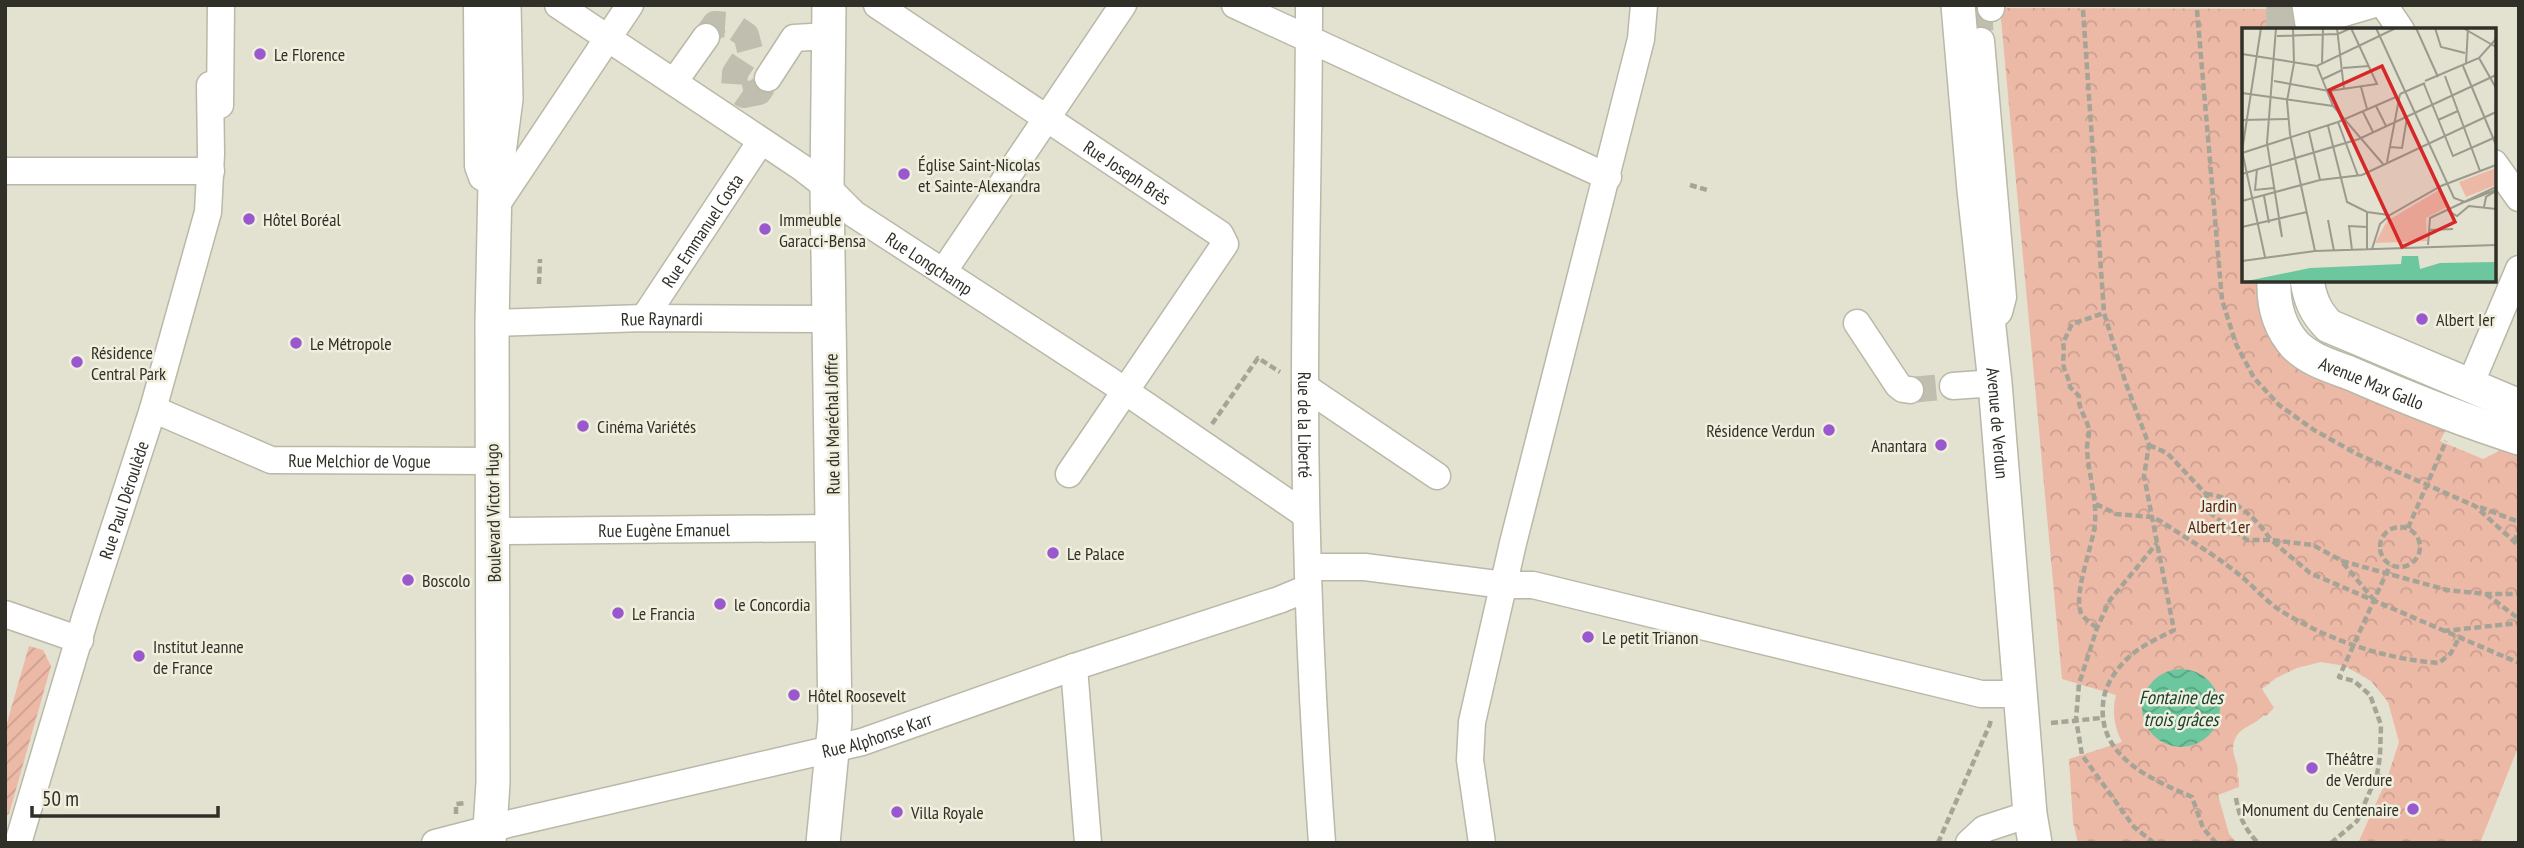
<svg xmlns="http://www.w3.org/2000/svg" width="2524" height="848" font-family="'PT Sans Narrow',sans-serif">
<defs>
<pattern id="forest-crowns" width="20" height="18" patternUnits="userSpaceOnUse" patternTransform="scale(1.75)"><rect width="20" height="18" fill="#edb9a7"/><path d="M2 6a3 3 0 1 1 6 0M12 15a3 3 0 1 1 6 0" fill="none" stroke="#cc9f90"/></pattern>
<pattern id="garden-furrows" width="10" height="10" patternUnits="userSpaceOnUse" patternTransform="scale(1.75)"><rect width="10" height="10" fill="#edb9a7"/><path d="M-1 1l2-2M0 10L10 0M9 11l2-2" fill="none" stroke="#cc9f90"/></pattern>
<pattern id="water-waves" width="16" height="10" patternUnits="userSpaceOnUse" patternTransform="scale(1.75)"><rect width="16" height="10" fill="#6cc79e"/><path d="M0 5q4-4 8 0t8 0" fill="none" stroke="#59a281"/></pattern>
</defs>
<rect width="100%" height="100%" fill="#e3e1d0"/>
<path fill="url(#forest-crowns)" d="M2000,8L2269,9L2268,30H2244V280H2261L2299,363L2445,431L2440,441L2483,459L2505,448L2519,453V745L2480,843H2358L2387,779L2399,742L2388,702L2371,681L2345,666L2321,662L2297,668L2276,678L2262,689L2274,708L2266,716L2263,715C2254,728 2235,725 2233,748C2233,758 2240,765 2237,776L2239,778V787L2218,795L2229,834L2237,843H2078L2073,822L2069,759L2122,742C2114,726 2112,712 2116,695L2062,679Z"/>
<path fill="url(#garden-furrows)" d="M29,646L43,650L51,666L9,814L5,816V730Z"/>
<path fill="url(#water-waves)" d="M2142 708a39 39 0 1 1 78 0a39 39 0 1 1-78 0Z"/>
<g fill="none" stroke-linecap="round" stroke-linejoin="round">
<path stroke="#bfbeaf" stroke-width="26" stroke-dasharray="26 13" stroke-linecap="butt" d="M1979,5L1981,41
M706,37L715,24L731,25L746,35L750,50L735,73L734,88L744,95L759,92L768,78
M1910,390L1953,386"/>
<path stroke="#bfbeaf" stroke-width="33" stroke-dasharray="33 17" stroke-linecap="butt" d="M2282,30L2283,5"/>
<defs>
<g id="minor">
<path d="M477,5L478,166L482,177L495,184"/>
<path id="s1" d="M558,5L801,167L827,187L854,214L1109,380L1306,515"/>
<path id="s2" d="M877,5L1220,234L1225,244L1069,474"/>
<path d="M1235,5L1608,177"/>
<path id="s3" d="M1309,5C1309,133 1305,260 1305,387C1305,539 1311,691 1322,843"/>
<path d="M1991,5V8"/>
<path d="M2384,5L2401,30"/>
<path d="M2313,22L2371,5"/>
<path d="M1981,41L2003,297L1999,312L1989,320"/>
<path d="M768,78L794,38L829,36"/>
<path d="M674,82L706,37"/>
<path d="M220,105L221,5"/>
<path d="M2494,163L2519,198"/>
<path d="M5,171H211"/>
<path d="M495,207L630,5"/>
<path d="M943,272L1123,5"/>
<path id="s4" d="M644,318L761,141"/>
<path id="s5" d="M492,323L644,318L830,319"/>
<path d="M1857,323L1898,385L1903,389L1910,390"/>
<path d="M2470,385L2519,269"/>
<path d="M1953,386L1995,383"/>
<path d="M1305,387L1437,476"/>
<path id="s6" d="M153,409L271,460L492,461"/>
<path id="s7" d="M494,531L833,528"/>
<path d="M1321,567H1365L1504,585H1533L1981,694H2022"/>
<path d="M5,614L80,640"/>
<path d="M1074,667L1088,843"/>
<path id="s8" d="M18,843L86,615L153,409L208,212L211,154L210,85"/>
<path id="s9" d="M435,843L512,823L862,742L1074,667L1279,600L1308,588"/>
<path d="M1482,843L1470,760L1472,722L1513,543L1641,39L1644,5"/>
<path d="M1969,843L1984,829L2030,814"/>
</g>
<g id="major">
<path id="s10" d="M1958,5L1974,190L1995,383L2030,814L2035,843"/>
<path d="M2309,5L2313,30"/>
<path id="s11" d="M2274,280C2273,304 2279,327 2295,345C2311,361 2332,366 2352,374C2407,398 2462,420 2519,438"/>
<path d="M2307,280C2310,299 2315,312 2329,326L2519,406"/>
<path d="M489,843L493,783L492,323L495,184L506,99L504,5"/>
<path d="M823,843L835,721L827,187L829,5"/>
</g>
</defs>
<use href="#minor" stroke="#bab8a7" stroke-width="29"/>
<use href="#major" stroke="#bab8a7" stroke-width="36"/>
<path stroke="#a5a496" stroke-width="4.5" stroke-dasharray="7 3.5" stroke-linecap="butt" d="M2083,10L2104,313L2125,381L2149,445L2144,476L2174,630C2159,638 2140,646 2128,658C2115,670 2104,687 2103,704C2098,757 2151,779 2192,797L2203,828L2216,843
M2197,10L2222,300L2236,344L2254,378L2279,405L2314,430L2357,454L2475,506L2519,546
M1690,185L1707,190
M539,284L540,259
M1212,424L1258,358L1280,372
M2149,445L2167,453L2206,494L2210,513L2247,540H2271L2310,573L2519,663
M2206,494C2233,496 2256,518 2271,540L2313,545L2342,561L2447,590L2486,594H2519
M2096,504L2116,514L2152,517L2162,522C2189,540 2217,556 2242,577C2254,587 2265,600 2278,609C2325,639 2383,659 2439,663L2451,653L2459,638
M2480,507L2519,522
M2380 547a20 20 0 1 1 40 0a20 20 0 1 1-40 0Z
M2408,528L2446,441
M2514,542L2519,529
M2343,563L2374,600
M2486,594L2519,619
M2097,628C2091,623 2084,619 2081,613C2073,593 2093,546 2095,523C2097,497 2088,473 2087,448C2087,440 2091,433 2088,426C2085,415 2078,409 2079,396L2070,387C2069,379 2067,376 2064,368C2062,361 2065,351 2063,343L2072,324L2104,313
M2443,631L2519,623
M2051,723L2101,718
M2377,775L2387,779
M2236,798C2239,817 2245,829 2258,843
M2362,811L2372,816
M456,814V804L466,803
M1938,843L1990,724L1991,718
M2154,843L2134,827L2082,755L2076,719L2079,684L2097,628L2110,600L2157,543
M2331,843L2357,821L2377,775L2380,756L2381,725L2370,695L2354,681L2339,677L2390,565"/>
<use href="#minor" stroke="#fff" stroke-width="26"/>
<use href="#major" stroke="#fff" stroke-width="33"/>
</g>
<g fill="#9a58ce" stroke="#f0eedd" stroke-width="2.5">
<circle cx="260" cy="54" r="7"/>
<circle cx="904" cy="174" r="7"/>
<circle cx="249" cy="219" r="7"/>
<circle cx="765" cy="229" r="7"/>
<circle cx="2422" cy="319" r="7"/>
<circle cx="296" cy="343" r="7"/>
<circle cx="77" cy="362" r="7"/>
<circle cx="583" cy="426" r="7"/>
<circle cx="1829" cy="430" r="7"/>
<circle cx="1941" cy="445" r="7"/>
<circle cx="1053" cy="553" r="7"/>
<circle cx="408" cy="580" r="7"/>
<circle cx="720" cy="604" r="7"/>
<circle cx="618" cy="613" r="7"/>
<circle cx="1588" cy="637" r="7"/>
<circle cx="139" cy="656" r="7"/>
<circle cx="794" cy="695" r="7"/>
<circle cx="2312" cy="768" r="7"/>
<circle cx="2413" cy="809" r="7"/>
<circle cx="897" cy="812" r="7"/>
</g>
<g text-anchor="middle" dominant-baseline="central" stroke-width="5" stroke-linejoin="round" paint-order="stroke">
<g font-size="18" fill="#303029" stroke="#f0eedd" text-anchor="start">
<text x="274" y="54">Le Florence</text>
<text x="918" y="164">Église Saint-Nicolas<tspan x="918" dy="21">et Sainte-Alexandra</tspan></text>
<text x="263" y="219">Hôtel Boréal</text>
<text x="779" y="219">Immeuble<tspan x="779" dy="21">Garacci-Bensa</tspan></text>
<text x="2436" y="319">Albert Ier</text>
<text x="310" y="343">Le Métropole</text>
<text x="91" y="352">Résidence<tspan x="91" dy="21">Central Park</tspan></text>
<text x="597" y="426">Cinéma Variétés</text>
<text x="1815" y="430" text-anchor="end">Résidence Verdun</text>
<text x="1927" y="445" text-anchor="end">Anantara</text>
<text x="1067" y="553">Le Palace</text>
<text x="422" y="580">Boscolo</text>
<text x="734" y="604">le Concordia</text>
<text x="632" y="613">Le Francia</text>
<text x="1602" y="637">Le petit Trianon</text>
<text x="153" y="646">Institut Jeanne<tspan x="153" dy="21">de France</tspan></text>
<text x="808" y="695">Hôtel Roosevelt</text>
<text x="2326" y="758">Théâtre<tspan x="2326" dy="21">de Verdure</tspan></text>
<text x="2399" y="809" text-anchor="end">Monument du Centenaire</text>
<text x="911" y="812">Villa Royale</text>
</g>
<g font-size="18" fill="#303029" stroke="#f0eedd">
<text stroke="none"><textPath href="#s2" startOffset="301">Rue Joseph Brès</textPath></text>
<text stroke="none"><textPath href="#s4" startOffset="105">Rue Emmanuel Costa</textPath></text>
<text stroke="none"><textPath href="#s1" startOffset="453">Rue Longchamp</textPath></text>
<text stroke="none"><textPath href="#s5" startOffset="170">Rue Raynardi</textPath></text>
<text stroke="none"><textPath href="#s11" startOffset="156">Avenue Max Gallo</textPath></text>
<text transform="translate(832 424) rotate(-91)">Rue du Maréchal Joffre</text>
<text stroke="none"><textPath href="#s3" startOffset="420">Rue de la Liberté</textPath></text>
<text stroke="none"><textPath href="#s10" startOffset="420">Avenue de Verdun</textPath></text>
<text stroke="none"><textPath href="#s6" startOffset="217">Rue Melchior de Vogue</textPath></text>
<text stroke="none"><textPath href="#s8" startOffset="359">Rue Paul Déroulède</textPath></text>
<text transform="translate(493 513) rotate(-91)">Boulevard Victor Hugo</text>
<text stroke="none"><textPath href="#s7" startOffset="170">Rue Eugène Emanuel</textPath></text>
<text stroke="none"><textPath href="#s9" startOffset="455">Rue Alphonse Karr</textPath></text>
</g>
<g font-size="18" fill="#572311" stroke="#f0eedd">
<text x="2219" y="505">Jardin<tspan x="2219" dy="21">Albert 1er</tspan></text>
</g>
<g font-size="19" font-style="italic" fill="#18402f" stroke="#f0eedd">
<text x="2181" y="697">Fontaine des<tspan x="2181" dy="22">trois grâces</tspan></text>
</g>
</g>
<g transform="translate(2242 28)">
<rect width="254" height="254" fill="#e3e1d0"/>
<path d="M254,140V157L224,169L217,154ZM197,162L205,179L184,190L185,213L133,215L145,193Z" fill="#edb9a7"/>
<path d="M160,228H176L178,241L198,235L254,234V254H0L68,240L159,236Z" fill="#6cc79e"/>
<path fill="none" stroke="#9b9a8d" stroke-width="2" d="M19,0L0,123L23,229M34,0L25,115L38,196L40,209L37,193M51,0L52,35L45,73L48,106L73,223M95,0L102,61M134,0L212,170L223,174L254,162M174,0L196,49M193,0L199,19L223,25M221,0L254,19M35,8L96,6L109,0M0,26L75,38L154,0M237,30L254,60M80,35L81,0M224,36L226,0M75,38L91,78L141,136M221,38L254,117M101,40L127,38M203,48L238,143M81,51L100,42M32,53L87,63L135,56L109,0M183,53L237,30L254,11M182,56L211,128L254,109M119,59L125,81M0,65L91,78M158,66L183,55M134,78L144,98M121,84L131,104M0,92L47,91M196,92L216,83M96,94L116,148M86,98L105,174L125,184L147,187M67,104L78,152M148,119L160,120L165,90M0,125L96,94L154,69M145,134L158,66M15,141L13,162L32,160M0,146L117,111L254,47M22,168L27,195M0,173L78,152L120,147L254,84M242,179L244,169L254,163M205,182L215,188L227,178L254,181M86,192L92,223M0,199L65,184M187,202L211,201M186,217L188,190L254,159M125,221V184M130,221L138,196L148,187L199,158L254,137M110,222L107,198L125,199M0,233L73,223L254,217"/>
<path fill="#d62828" fill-opacity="0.15" stroke="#d62828" stroke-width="3.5" d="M140,38L213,194L160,219L87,62Z"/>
<rect width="254" height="254" fill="none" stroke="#303029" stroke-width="3.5"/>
</g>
<rect width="2524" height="848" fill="none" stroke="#303029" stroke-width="14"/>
<path d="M32 806v10h186v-10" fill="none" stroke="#303029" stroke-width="3.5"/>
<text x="42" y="806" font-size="21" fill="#303029" stroke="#f0eedd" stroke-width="5" paint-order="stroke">50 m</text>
</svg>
